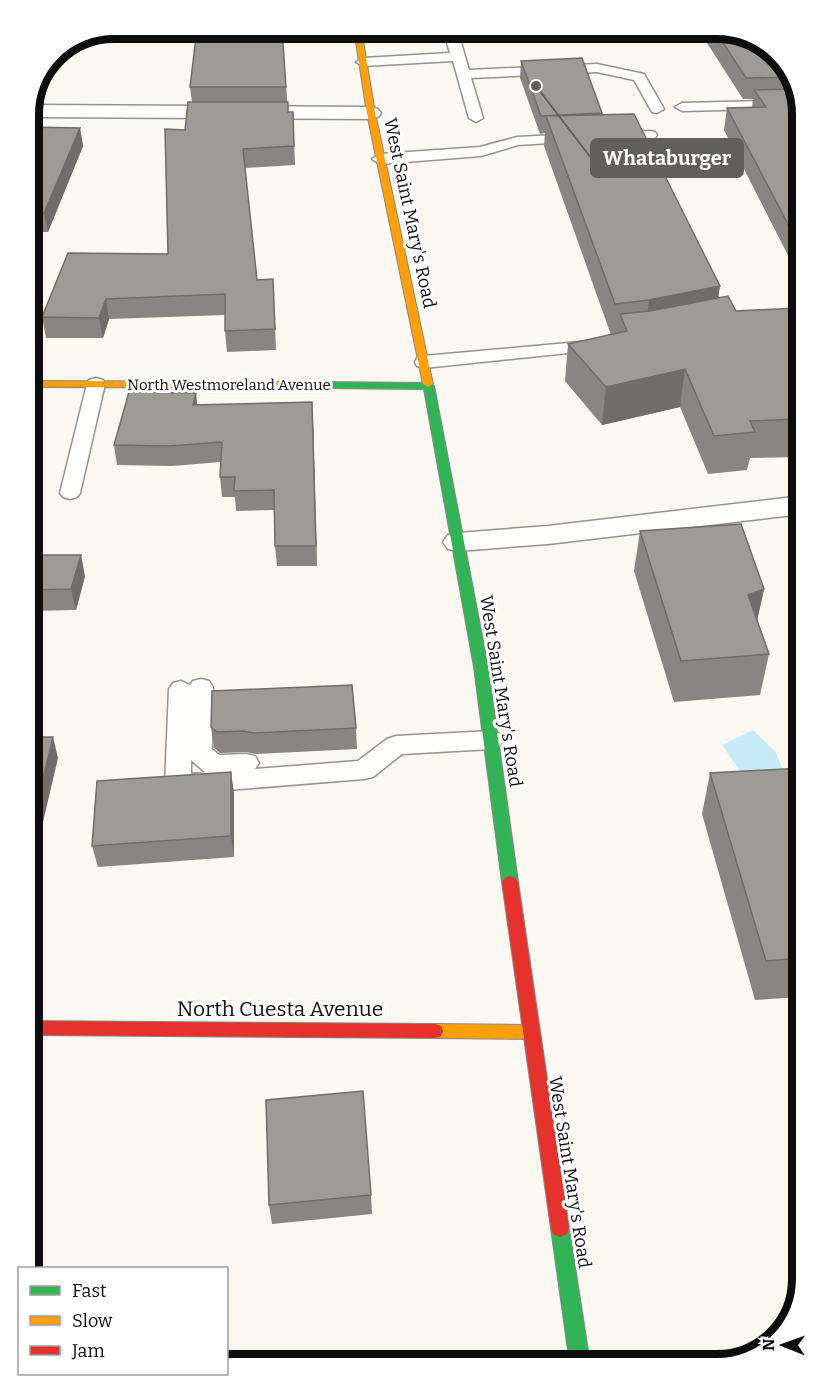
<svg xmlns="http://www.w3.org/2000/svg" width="831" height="1393" font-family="Bitter,serif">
<rect width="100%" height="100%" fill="#fbf8f1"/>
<path fill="#c6ebf6" d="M753,730L775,751L787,779L747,781L722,745Z"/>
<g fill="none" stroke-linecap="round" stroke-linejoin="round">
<defs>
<path id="lane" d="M443,29H457L469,70L597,64L644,74L664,109L657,113L652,112L634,80L597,72L471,78L483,118L476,122L469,118L453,61L363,66L356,62L363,58L450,53Z
M799,100L800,108L682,111L675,107L682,103Z
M650,131L655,132L657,135L655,138L612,141L605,137L612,133Z
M577,134L584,138L582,141L518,145L481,156L380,164L372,159L380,154L480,147L517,137Z
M601,340L607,341L610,345L607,349L424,368L417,366L415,362L417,358L424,356Z
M96,378L103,380L105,384L80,493L77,497L70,499L63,497L60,493L87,384L89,380Z
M201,679L209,681L213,687L212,749L219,755L246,754L255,756L259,763L255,769L358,761L387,739L396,736L491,731L500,734L503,740L500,746L491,749L402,754L373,777L364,779L178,794L169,791L165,784L169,689L173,683L181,681L190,685L193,681ZM191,760L205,772H207L191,774Z"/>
<path id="street" d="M30,105L371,107L378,109L381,113L378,117L371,119L29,117Z
M802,496V514L548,544L458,551L448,549L443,542L448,535L458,533L548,526Z"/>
<path id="fast" d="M428,381L434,386L488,667L518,882L515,886L510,888L505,886L502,882L474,667L424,389L321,388L316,385L321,382L424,383Z
M560,1219L567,1222L569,1228L590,1364H570L551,1228L553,1222Z"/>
<path id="slow" d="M354,29H361L375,113L433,384L428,387L423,384L367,113Z
M29,381L321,382L326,385L321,388L29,387Z
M435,1024L530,1025L536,1027L538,1032L536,1037L530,1039L435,1038L429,1036L427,1031L429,1026Z"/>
<path id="jam" d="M510,876L515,878L518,882L569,1228L567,1234L560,1237L553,1234L551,1228L502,882L505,878Z
M29,1021L435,1024L441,1026L443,1031L441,1036L435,1038L29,1035Z"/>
</defs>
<use href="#lane" stroke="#949390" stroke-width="3"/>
<use href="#street" stroke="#949390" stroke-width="3"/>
<use href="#fast" stroke="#8b8986" stroke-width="2"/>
<use href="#slow" stroke="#8b8986" stroke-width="2"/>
<use href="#jam" stroke="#8b8986" stroke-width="2"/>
<use href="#lane" fill="#fefefd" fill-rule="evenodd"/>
<use href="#street" fill="#fefefd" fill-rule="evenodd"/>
<use href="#fast" fill="#30b455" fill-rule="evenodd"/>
<use href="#slow" fill="#ff9f0a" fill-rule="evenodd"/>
<use href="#jam" fill="#e5322d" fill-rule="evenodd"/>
</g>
<path fill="#888582" d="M282,29L288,112H293L295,165L245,168L257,280L274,299L276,350L227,352L225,331V315L109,319L103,338H46L42,317L168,254L185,130L192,102L190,87Z
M698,29H723L794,77L802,114V274L800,268L795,269L724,130L727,108L752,107L753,99H743Z
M521,61L602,113V115L719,297L736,311L802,318V457L750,458L747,470L708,474L680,407L602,425L565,381L568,344L611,335L544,146L545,133L540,134L520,78Z
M29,128H80L83,146L48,232H29Z
M197,405L313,422L317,566H277L275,546L274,510L236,511L235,497H222L220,477L221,462L172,466L117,465L114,445Z
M640,531L764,589L757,621L769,654L760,695L674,702L634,571Z
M29,555L85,576L76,610L29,611Z
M211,727L356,728L357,749L256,754L246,752L220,753L214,748Z
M802,768V997L755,1000L702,814L710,773Z
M234,793V857L98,867L92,846Z
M371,1195L372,1214L272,1224L269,1205Z"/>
<path fill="#6f6c6a" d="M80,128L83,146L48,232L44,213Z
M720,286L715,319L645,333L649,300Z
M106,299L109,319L103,338L99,318Z
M685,369L680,407L602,425L606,387Z
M196,393L198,413L193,405Z
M312,402L313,422L317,566L316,546Z
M35,412L39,433L29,470V434Z
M81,555L85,576L76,610L71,589Z
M764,589L755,630L748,595Z
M53,737L58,758L29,882V836Z
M231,772L234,793V857L231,836Z"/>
<path fill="#9e9b97" stroke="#6f6c6a" stroke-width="1.5" d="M197,29H282L286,87H190Z
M714,29H723L765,43L794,77L746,78Z
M582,58L602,113L541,116L521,61Z
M797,89L802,114V245H799L727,108L766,107L754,90Z
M188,102H288V112H293L294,146L243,149L257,280L273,279L275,329L225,331V294L106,299L99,318L42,317L68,253L168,254L165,129L185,130Z
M634,114L720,286L649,300L615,304L546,116Z
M29,127L80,128L44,213H29Z
M728,296L736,311L797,308L802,318V419L750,421L755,432L714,436L685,369L606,387L568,344L627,331L620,314L650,311Z
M129,392L196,393L193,405L312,402L316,546H275L274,490L234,491L235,477H220L222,442L169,446L114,445Z
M29,412H35L29,434Z
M741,524L764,589L748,595L769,654L681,661L640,531Z
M29,555H81L71,589L29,590Z
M352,685L356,728L254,733L243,731L217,732L211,727L212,691Z
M29,737H53L29,836Z
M802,768V958L766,961L710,773Z
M231,772V836L92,846L97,781Z
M363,1091L371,1195L269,1205L266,1100Z"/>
<g text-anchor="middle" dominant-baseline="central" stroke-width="6" stroke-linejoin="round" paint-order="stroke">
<g font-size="15" fill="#0d0d0d" stroke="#fff">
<text x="229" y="385">North Westmoreland Avenue</text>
</g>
<g font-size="18" fill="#0d0d0d" stroke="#fff">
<text transform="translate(410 213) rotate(78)">West Saint Mary's Road</text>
<text transform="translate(501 691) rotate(81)">West Saint Mary's Road</text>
<text transform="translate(570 1172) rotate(81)">West Saint Mary's Road</text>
</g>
<g font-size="21" fill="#0d0d0d" stroke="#fff">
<text x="280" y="1009">North Cuesta Avenue</text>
</g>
</g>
<path d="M0 0H831V1393H0ZM114 39H717A75 75 0 0 1 792 114V1279A75 75 0 0 1 717 1354H114A75 75 0 0 1 39 1279V114A75 75 0 0 1 114 39Z" fill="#fff" fill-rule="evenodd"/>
<path fill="none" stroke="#0d0d0d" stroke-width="8" d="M114 39H717A75 75 0 0 1 792 114V1279A75 75 0 0 1 717 1354H114A75 75 0 0 1 39 1279V114A75 75 0 0 1 114 39Z"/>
<path fill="none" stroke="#605f5d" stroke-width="2" d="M536 86L591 158"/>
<circle fill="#605f5d" stroke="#fff" stroke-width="2" cx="536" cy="86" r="6"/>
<rect fill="#605f5d" stroke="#605f5d" stroke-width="2" x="591" y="139" width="152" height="38" rx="6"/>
<g font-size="20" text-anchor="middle" font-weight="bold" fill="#fff">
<text x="667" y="165">Whataburger</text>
</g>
<rect x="18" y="1267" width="210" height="108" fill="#ffffff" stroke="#9e9e9e" stroke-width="1.5"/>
<rect x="30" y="1286" width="30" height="9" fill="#30b455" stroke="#9e9e9e" stroke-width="1.5"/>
<text x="72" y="1297" font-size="18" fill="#0d0d0d">Fast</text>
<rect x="30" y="1316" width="30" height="9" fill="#ff9f0a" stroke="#9e9e9e" stroke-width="1.5"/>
<text x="72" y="1327" font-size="18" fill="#0d0d0d">Slow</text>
<rect x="30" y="1346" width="30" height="9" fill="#e5322d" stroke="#9e9e9e" stroke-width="1.5"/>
<text x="72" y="1357" font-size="18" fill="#0d0d0d">Jam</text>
<g transform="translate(783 1345) rotate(271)" stroke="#ffffff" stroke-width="4.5" paint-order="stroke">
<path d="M0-4.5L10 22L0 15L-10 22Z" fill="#0d0d0d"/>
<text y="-9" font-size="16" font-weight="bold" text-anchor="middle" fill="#0d0d0d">N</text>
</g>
</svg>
